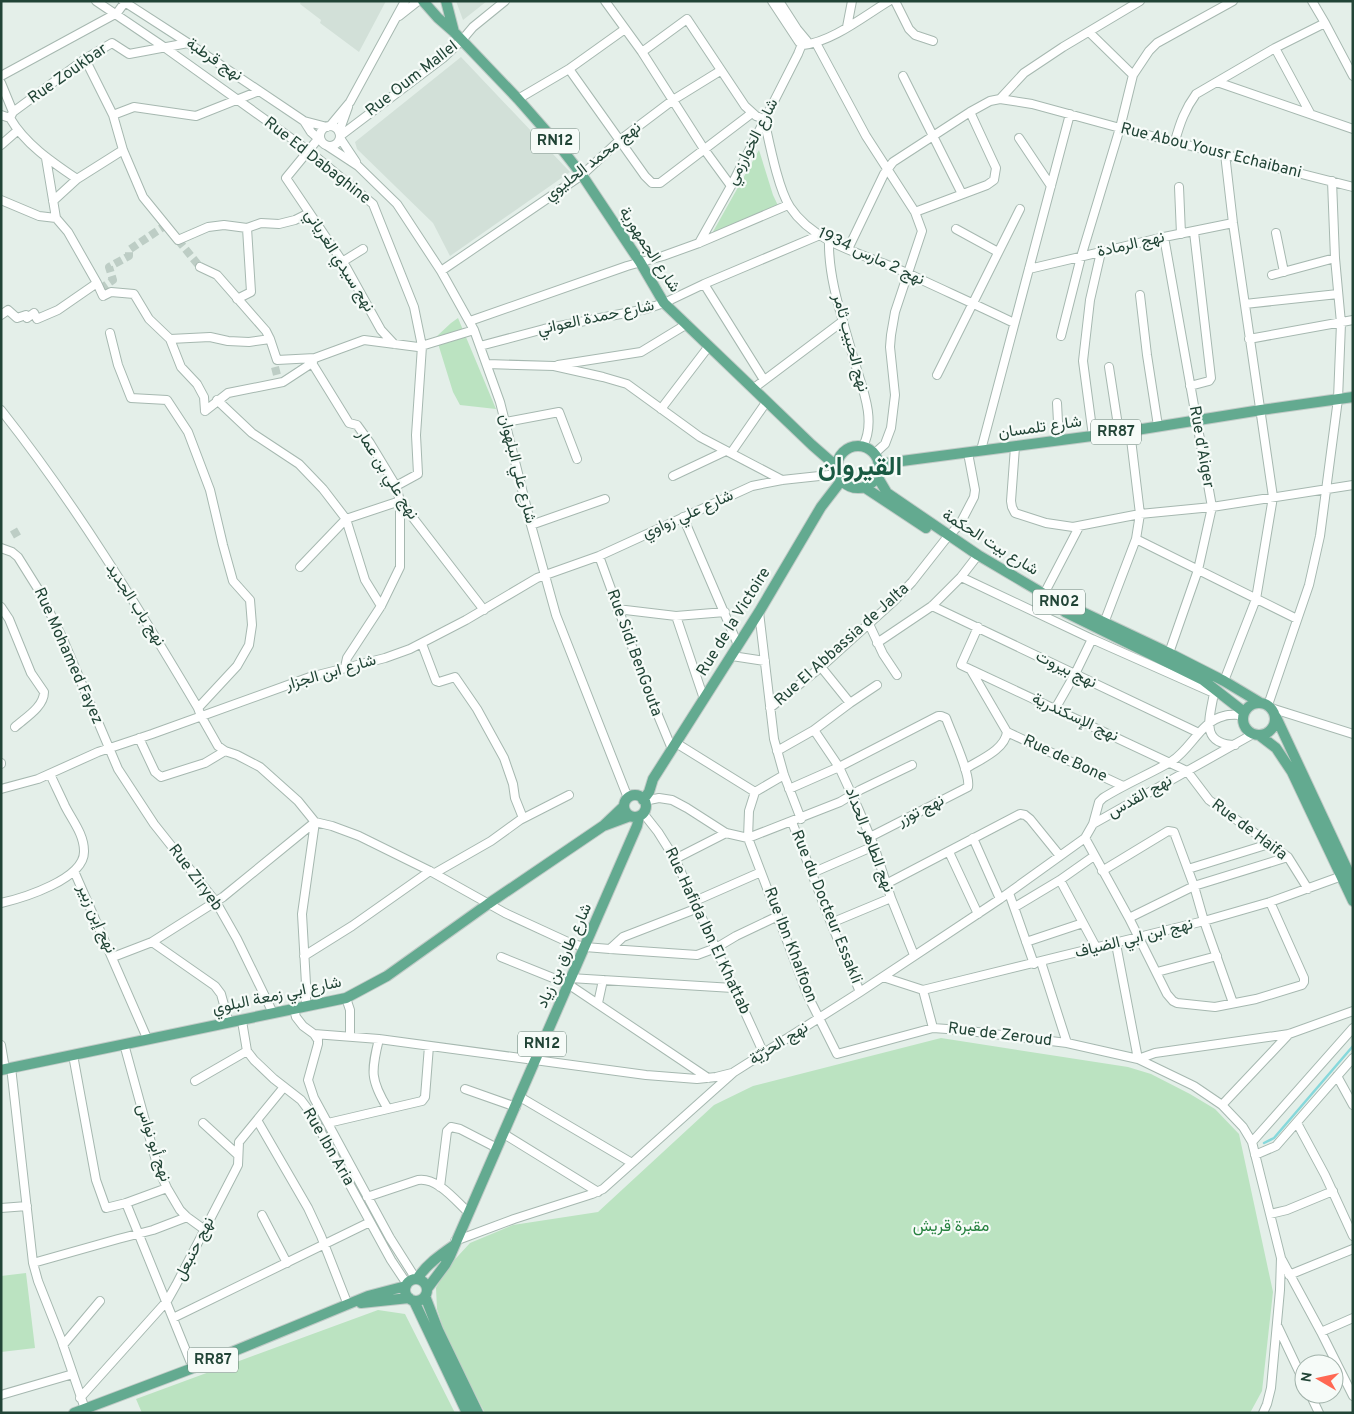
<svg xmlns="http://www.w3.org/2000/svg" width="1354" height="1414" font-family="Overpass,Vazirmatn,sans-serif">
<rect width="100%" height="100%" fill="#e4efe9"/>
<path fill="#d2e0d8" d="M301,1H386L359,52L320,23L321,20L300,4Z
M456,1H487L463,20Z
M461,57L570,172L450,256L433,223L357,149L355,142Z"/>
<path fill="#bbe3c1" d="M759,150L773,195L781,212L710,237Z
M458,318L496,409L460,405L453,392L436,337L451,323Z
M941,1038L1128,1067L1151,1074L1190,1094L1215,1109L1239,1134L1273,1292L1262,1391L1250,1413H485L448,1343L437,1309L436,1288L446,1269L470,1243L513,1225L598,1212L714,1105L753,1086Z
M26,1273L35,1348L1,1352V1276Z
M378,1310L405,1314L455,1413H142L136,1399Z"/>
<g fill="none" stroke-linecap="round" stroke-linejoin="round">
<path stroke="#86d8db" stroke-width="2.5" d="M1264,1143L1274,1138L1353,1046"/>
<path stroke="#bdcdc5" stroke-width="8" stroke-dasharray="8 4" stroke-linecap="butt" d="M178,240L200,267
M100,289L113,280L109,267L129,256V250L166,225
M275,367L279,383
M12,535L19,531"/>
<defs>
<path id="minor" d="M96,1L164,47L309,151L373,204L414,307L422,346L416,435L418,474L396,486
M123,1L188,43L304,121L311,132L321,141
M605,1L642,52L687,19L745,106L756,116L764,119
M772,1L799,42L803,45C832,42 864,16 889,1
M779,1L797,29L807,41
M895,1L909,29L915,35L933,41
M1312,1L1325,23L1353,76
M399,16L418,1
M847,27L852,1
M1089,32L1133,75
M816,43L866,136L915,212L922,231L895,312L891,335L890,347L895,395L891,428L885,444L874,454
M1275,48L1310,113
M642,52L704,149L731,186
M85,59L113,115L123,150L143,197L178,240L208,227L224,225L247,228
M569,69L645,176L652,183H660L752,113
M1,76L117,13L125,2
M903,76L962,194
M1217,82L1353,129
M1,83L13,112
M518,99L569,69L625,29
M1000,99L1024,73L1063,47L1140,1
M1,115L10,118C25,144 52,162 77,179
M113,115L134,107L196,116L259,91
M10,118L13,112L85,59L112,43L129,54L188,43
M764,119C769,141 778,189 790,207C815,245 868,255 907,273C943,290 979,306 1014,323
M304,121L327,127
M330,126L350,102L405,1
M320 136a10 10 0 1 1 20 0a10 10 0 1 1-20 0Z
M339,132L348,107
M340,136L443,58L462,40L473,27L505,1
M340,138L356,162
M1019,138L1051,186
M318,139L286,178L346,267L381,330L394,344
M1175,141C1180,123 1185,109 1196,94L1275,48L1325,23
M1,145L17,131
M326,145L358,166L397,204L441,271L474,330L500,402L531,525L556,615L628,798
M46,158L56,218L68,232L97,283
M1179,187L1181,234
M1,200L39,216L56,218
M53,201L77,179L123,150
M915,212L987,185L994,180L996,168L970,112
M956,229L998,252
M1276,233L1284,272
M1164,237L1212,507L1198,570L1169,653
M829,240C828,278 842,317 852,353C859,381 878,418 863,446
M699,243L731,186L798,54L804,39
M848,249L884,174L893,162L970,112L990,101L1000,99L1032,104L1120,128L1353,187
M342,262L363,249
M200,267L217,275L266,331L270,339L277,360L315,358
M1029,269L1164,237L1233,223
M441,271L582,175L620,140L673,100L720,71
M1272,275L1335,258
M704,284L764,380
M1140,295L1147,355L1158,426
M237,299L251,292L247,228L261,223L279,224L295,220L309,213
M1245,304L1338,294
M1,315L8,310L17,318L26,315L27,318L34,313L37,319L58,310L97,283L103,296L111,292L134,294L149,319L170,339L181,367L197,384L204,397L205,411
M470,321L627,266L663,256L699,243L788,205
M110,333L118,365L131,398L167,400L188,432L210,490L223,545L233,581L250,600L252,625L249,645L237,666L198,708
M1061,336L1081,257L1120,128L1133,75L1149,51L1157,43L1233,1
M170,339L210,337L228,341L249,342L270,339
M1249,339L1353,320
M480,346L544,329L646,309L664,303L704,284L820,235
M312,363L349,423L357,425L370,443L396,486L400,501L484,610
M487,364L554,366L603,377L627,384L700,437L782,480
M558,365L641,352L687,324
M1109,367L1119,432
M937,375L1020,209
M1190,386L1209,381L1211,378L1194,232
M754,388L843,321
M217,400L252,433L299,464L323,489L346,519L365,580L381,606
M1057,403L1059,441
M661,409L709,346
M1,410C74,502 138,607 198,708L201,716L218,746L225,751L237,755L260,767L298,801L315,822L332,826L359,836L430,871L505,913L570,943L585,947L610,949L697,955L716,948L736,936L778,916
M205,411L228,393L283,382L312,363L315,358L364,340L418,347L474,330
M506,422L559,412L577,459
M1093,436L1083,361L1090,300L1101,252
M1015,447L1011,501L1012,507L1015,513L1046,523L1073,527L1140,514L1212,507L1353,485
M981,450L1070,114
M731,453L767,401
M673,476L726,451
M683,517L738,645
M531,525L605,499
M1136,539L1297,619
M1,548L12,552L18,557L38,589L62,637L118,769L154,824L216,902L237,939L273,1013
M599,556L650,696L672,749
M300,567L346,519L400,501V567L381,606L347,658L345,667
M961,577L1092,639L1216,694
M1044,594L1079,527
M932,606L1199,733
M1,607L9,619L31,673L44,692C44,707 25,718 15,727
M617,609L676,616L725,612
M759,612L774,739L784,775L801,819
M676,616L704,699
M1104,623L1136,539L1140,514L1130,431
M869,624L883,654L897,675
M978,627L961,665L1187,771L1209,800L1288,857L1308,889
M877,643L932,606L961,577L978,555
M422,644L436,681L439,682L455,677L477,709L504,758L513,784L515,798L523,818
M732,656L765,661
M821,667L850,703
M1224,681L1256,599L1273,497L1233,223L1225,154
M1214,693C1210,717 1199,744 1235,745
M1268,705L1309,585L1320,536L1338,399L1341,323L1335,258L1332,181
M770,708L821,667L894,601L912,582L945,540L960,524L974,497L975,490L968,453
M1271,708L1353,734
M1055,709L1075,674L1092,639
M814,730L839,767L858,808L874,846L891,898L914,955
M1007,732L1123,786
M139,738L155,772L161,777L205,763L225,751
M676,743L755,792L784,775
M777,751L814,730L850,703L877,685
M1,763V764
M965,769C979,760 1005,750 1007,732L972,672
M1,789L38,779L98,752L152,734L310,677L385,658L410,649L466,620L537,578L599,556L752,486L782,480L838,474
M789,789L839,767L938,716H941L946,718C951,732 971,775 968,787L870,837
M755,792L749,811L748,838L808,996L837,1054L933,1028L961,1030L1067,1043L1138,1059L1194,1086L1222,1105L1243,1127L1252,1142L1281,1258L1280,1290L1271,1388L1267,1404L1263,1413
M644,801L659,798L672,800L687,808L726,833L748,838L840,802L860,790L912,765
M643,813L658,832L675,859L764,1054
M792,822L831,923L860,992
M1093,824L1253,734
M973,838L1000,899
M1085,838L1129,918L1167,994L1173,1001L1177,1003L1215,1007L1256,999L1302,985L1304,982V978L1270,902
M949,852L978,914
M675,859L726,833
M1188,869L1269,844
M74,871L147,1038
M1102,871L1168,831L1174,832L1194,886L1204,921L1233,1003
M435,873L491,841L520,820L569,795
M812,873L874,846
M1060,880L1097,949
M886,884L1020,814L1025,815L1030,819L1060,856
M1009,893L1034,964
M695,901L761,872
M1,903C23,898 85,879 84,851C84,834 72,820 65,806C60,795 55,785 50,774
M1015,907L1060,880L1094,856
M1129,918L1194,886L1288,857
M831,923L891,898
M152,942L215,986L221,994L229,1023
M1026,942L1083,923
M1116,944L1138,1059
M610,949L623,937L698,908
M304,956L352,926L430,871
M113,957L152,942L223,897L315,822
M501,957L568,984L708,1078
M1041,962L1067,1043
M1157,972L1217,956
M883,977L923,990L933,1028
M570,978L733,988
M923,990L1204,921L1270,902L1342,876
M346,998L350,1010V1036
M598,1003L603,980
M306,1007V984L302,914L315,822
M294,1009L296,1017L303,1026L314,1034L379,1039L646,1075L697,1079L716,1077L732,1073
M242,1021L247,1051L254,1060L274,1079L301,1100L310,1112L391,1260L407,1284
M314,1034L318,1040V1044L308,1080L314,1098L390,1238L416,1279
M379,1039C371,1071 370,1080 388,1109
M124,1044L158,1168L167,1188L180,1210L187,1217L205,1230
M1,1045L5,1069
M73,1055L96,1180L106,1208L126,1203L167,1188
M1138,1059L1155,1053L1289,1034L1353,1011
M11,1067L33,1263L38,1281L61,1339L85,1409
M1337,1076L1353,1105
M195,1081L247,1051
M465,1089L516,1107
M520,1097L632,1163
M1222,1105L1289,1034
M257,1120L308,1208L321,1236L348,1305
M203,1123L238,1155
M328,1123L422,1101L425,1097L429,1046
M1297,1123L1325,1175L1353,1236
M504,1134L598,1192
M1252,1142L1353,1028
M1255,1155L1276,1146L1353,1058
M440,1187L447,1131L451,1127L460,1129L497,1148
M367,1197L418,1180C437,1177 455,1200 468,1212
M126,1203L193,1368
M1,1208L27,1206
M1270,1214L1287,1210L1333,1191
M262,1215L287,1263
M455,1241L514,1219L592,1194L603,1189L734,1072L860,992L1000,899L1085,838L1093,824L1099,802L1103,798C1125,784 1150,774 1172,761C1191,749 1201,721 1224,716C1230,714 1237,715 1243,715
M1282,1260L1321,1332L1353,1396
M33,1263L118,1239L153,1230L187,1217
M1289,1275L1353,1249
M173,1318L370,1222
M1278,1327L1304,1382
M1321,1332L1353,1318
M63,1345L100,1301
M1310,1394L1319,1413
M1,1395L73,1374
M80,1398L167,1301L176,1285L235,1171L238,1165L239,1142L284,1087"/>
<path id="major" d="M423,1L438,18L454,32L518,99L561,148L582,175L640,262L664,303L812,445L836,466
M446,1L454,32
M837 467a21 21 0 1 1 42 0a21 21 0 1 1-42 0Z
M879,464L1130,431L1261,410L1353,397
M877,476L887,493L978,555L1044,594L1169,653L1224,681L1259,702
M864,487L926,528
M1065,612L1203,680L1244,712
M1243 719a16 16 0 1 1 32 0a16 16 0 1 1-32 0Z
M1276,717L1353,882
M1259,735L1276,748L1292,772L1353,901
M624 806a11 11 0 1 1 22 0a11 11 0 1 1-22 0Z
M643,800L649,792L653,779L759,612L821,507L841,481
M603,826L624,806
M1,1070L346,998L387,976L488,904L603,826L630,816
M417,1279C426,1265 440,1255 453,1246
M405 1290a11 11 0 1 1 22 0a11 11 0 1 1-22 0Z
M427,1289L445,1265L450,1256L630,842L637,826L639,817
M425,1296L438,1330L478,1413
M414,1301L467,1413
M361,1303L409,1298
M74,1413L193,1368L368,1296L406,1286"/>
</defs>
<use href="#minor" stroke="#a6b8b0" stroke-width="10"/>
<use href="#major" stroke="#c1cbc7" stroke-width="12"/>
<use href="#minor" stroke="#fff" stroke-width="8"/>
<use href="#major" stroke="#63aa90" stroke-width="10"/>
</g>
<g text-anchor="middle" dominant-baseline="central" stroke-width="4.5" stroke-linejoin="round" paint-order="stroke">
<g fill="#f6fbf8" stroke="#617b70" stroke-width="1">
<rect x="531" y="128.5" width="48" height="25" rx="4"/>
<rect x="1091" y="419.5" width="50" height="25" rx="4"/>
<rect x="1033" y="589.5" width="52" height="25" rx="4"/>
<rect x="518" y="1031.5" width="48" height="25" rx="4"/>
<rect x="188" y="1347.5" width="50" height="25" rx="4"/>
</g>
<g font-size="15" font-weight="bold" fill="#214436">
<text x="555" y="141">RN12</text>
<text x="1116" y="432">RR87</text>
<text x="1059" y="602">RN02</text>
<text x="542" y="1044">RN12</text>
<text x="213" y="1360">RR87</text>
</g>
<g font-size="16" fill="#214436" stroke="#f6fbf8">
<text transform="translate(214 60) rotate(34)">نهج قرطبة</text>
<text transform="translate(68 74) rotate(-35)">Rue Zoukbar</text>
<text transform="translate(412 79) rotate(-38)">Rue Oum Mallel</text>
<text transform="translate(753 142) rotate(-63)">شارع الخوارزمي</text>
<text transform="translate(1211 151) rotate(14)">Rue Abou Yousr Echaibani</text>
<text transform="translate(317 161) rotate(38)">Rue Ed Dabaghine</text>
<text transform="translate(593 162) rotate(-38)">نهج محمد الحليوي</text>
<text transform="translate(1131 245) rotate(-13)">نهج الرمادة</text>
<text transform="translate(649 250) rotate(57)">شارع الجمهورية</text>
<text transform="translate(871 257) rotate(25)">نهج 2 مارس 1934</text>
<text transform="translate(339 261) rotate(58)">نهج سيدي الغرياني</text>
<text transform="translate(596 318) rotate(-12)">شارع حمدة العواني</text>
<text transform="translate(850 343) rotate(75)">نهج الحبيب ثامر</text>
<text transform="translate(1040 428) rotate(-8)">شارع تلمسان</text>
<text transform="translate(1201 447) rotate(80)">Rue d'Aiger</text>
<text transform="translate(517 469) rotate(76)">شارع علي البلهوان</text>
<text transform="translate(387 475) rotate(58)">نهج علي بن عمار</text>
<text transform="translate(688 515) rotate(-24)">شارع علي زواوي</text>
<text transform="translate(990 543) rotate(32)">شارع بيت الحكمة</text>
<text transform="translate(135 605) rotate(57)">نهج باب الجديد</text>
<text transform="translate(734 622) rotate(-58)">Rue de la Victoire</text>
<text transform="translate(842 645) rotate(-42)">Rue El Abbassia de Jalta</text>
<text transform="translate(634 653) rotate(70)">Rue Sidi BenGouta</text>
<text transform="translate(68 656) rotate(66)">Rue Mohamed Fayez</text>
<text transform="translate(1066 670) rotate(26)">نهج بيروت</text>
<text transform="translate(331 673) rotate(-16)">شارع ابن الجزار</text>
<text transform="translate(1075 718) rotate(25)">نهج الإسكندرية</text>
<text transform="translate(1065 759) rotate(25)">Rue de Bone</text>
<text transform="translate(1140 797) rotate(-29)">نهج القدس</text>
<text transform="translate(921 811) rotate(-27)">نهج توزر</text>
<text transform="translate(1249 830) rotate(37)">Rue de Haifa</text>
<text transform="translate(869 840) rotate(69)">نهج الطاهر الحداد</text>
<text transform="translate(195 878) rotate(53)">Rue Ziryeb</text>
<text transform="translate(826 907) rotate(68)">Rue du Docteur Essakli</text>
<text transform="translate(96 919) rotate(66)">نهج إبن زبير</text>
<text transform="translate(707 931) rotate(65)">Rue Hafida Ibn El Khattab</text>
<text transform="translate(1134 939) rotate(-14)">نهج ابن ابي الضياف</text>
<text transform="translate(790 945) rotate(69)">Rue Ibn Khalfoon</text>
<text transform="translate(565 956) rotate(-66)">شارع طارق بن زياد</text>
<text transform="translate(277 996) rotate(-12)">شارع ابي زمعة البلوي</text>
<text transform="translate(1000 1035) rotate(7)">Rue de Zeroud</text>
<text transform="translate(779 1044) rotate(-32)">نهج الحرّيّة</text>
<text transform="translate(153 1143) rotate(72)">نهج أبو نواس</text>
<text transform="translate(328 1147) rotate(60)">Rue Ibn Aria</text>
<text transform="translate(195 1249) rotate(-63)">نهج حنبعل</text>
</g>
<g font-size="16" fill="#25813e" stroke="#f6fbf8">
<text x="951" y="1227">مقبرة قريش</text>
</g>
<g font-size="26" font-weight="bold" fill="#195942" stroke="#f6fbf8">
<text x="860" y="468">القيروان</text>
</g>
</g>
<rect width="1354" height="1414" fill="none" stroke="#214436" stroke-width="5"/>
<g transform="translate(1319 1379) rotate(279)"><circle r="24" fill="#f6fbf8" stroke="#a1b2aa"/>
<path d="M0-4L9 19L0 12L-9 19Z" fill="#ff6853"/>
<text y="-8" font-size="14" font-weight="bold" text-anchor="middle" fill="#214436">N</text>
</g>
</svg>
